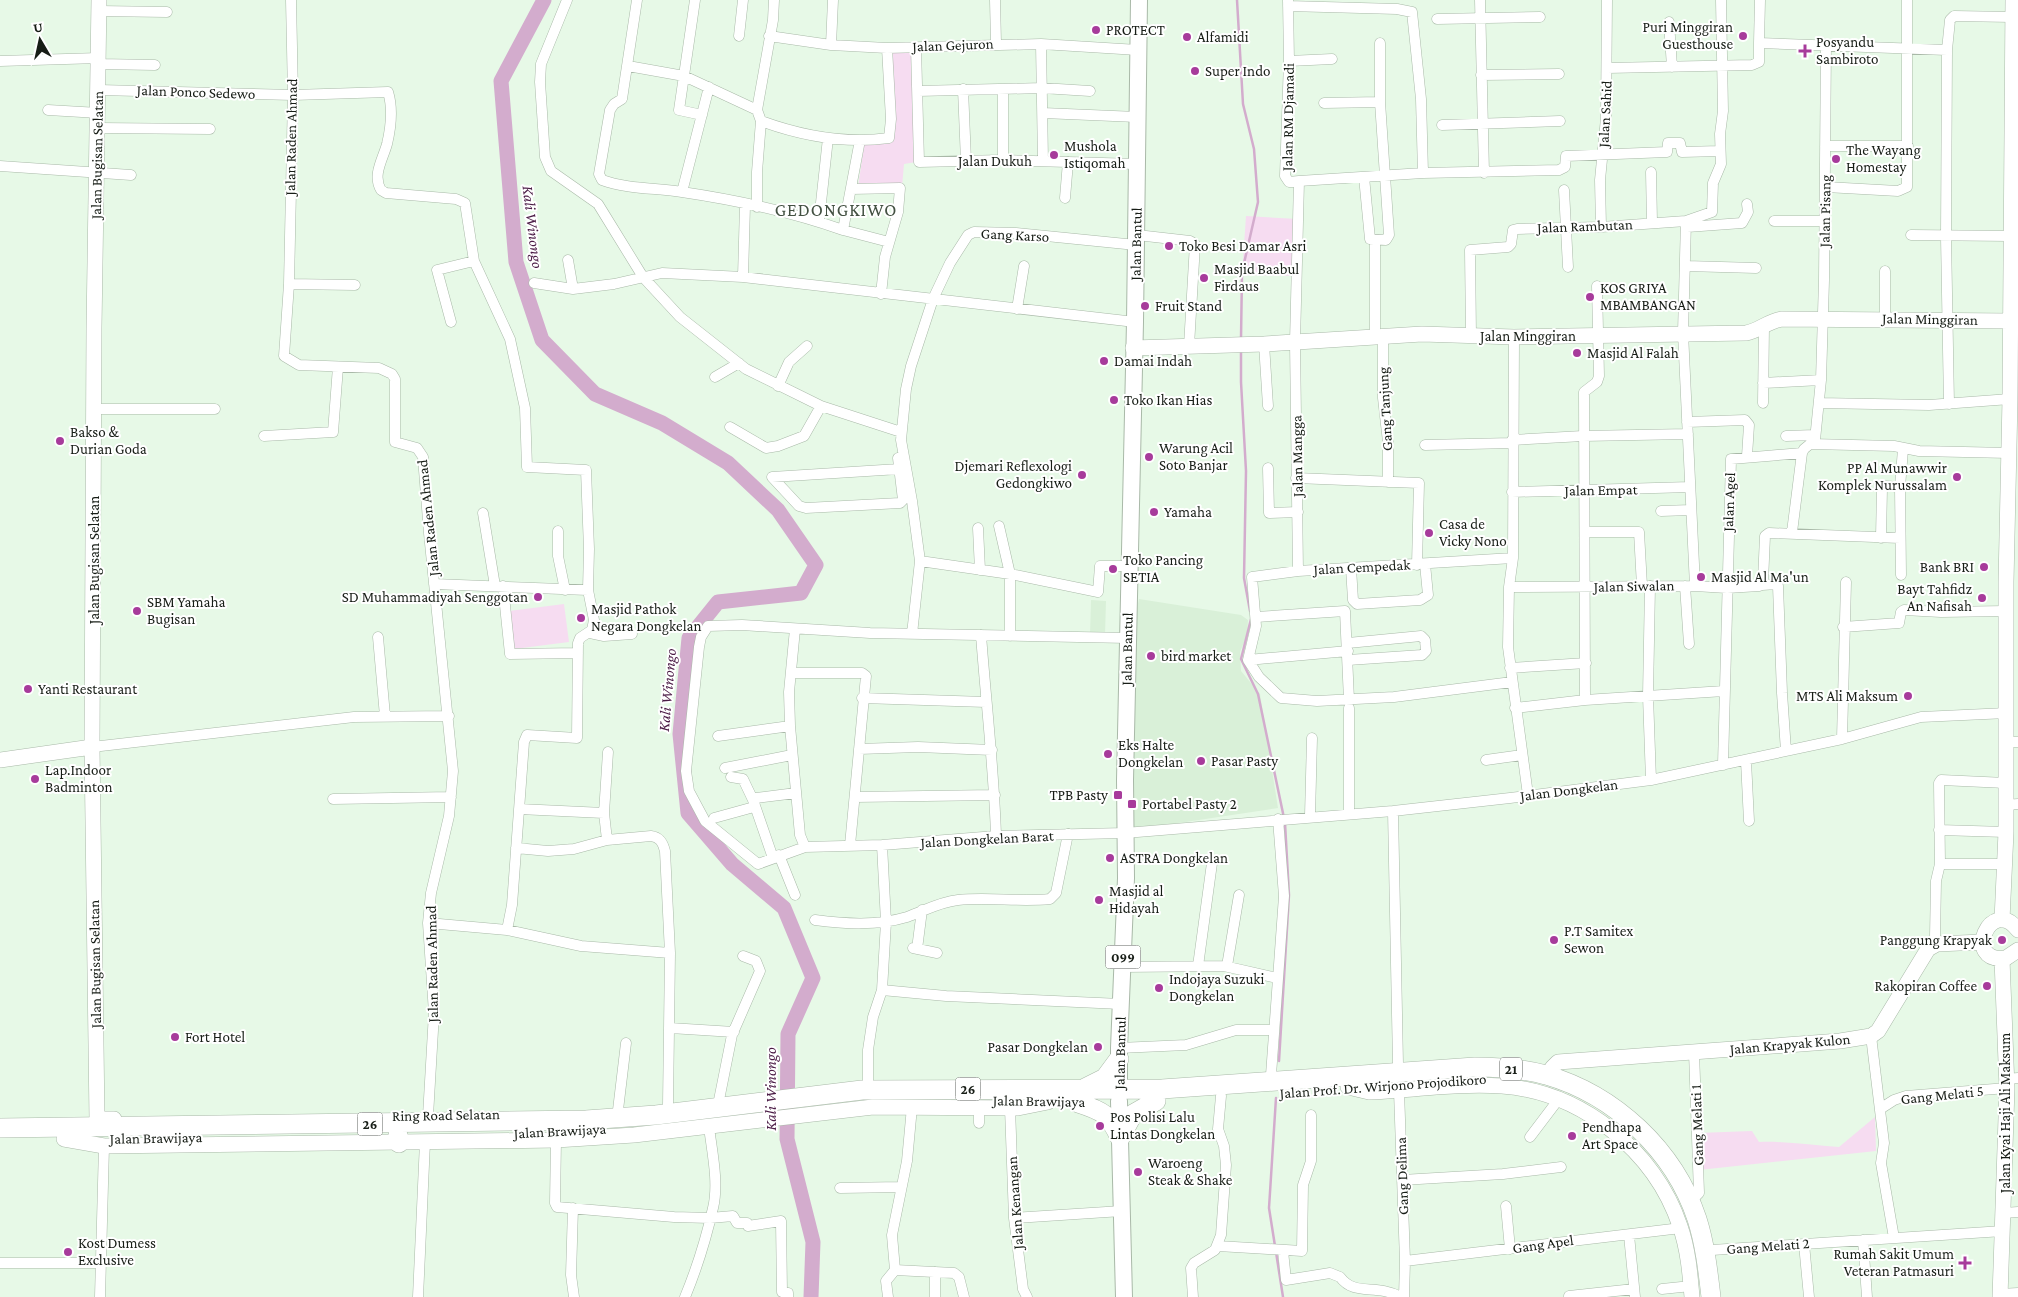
<svg xmlns="http://www.w3.org/2000/svg" width="2018" height="1297" font-family="'Crimson Pro',serif">
<rect width="100%" height="100%" fill="#e7f9e7"/>
<path fill="#d9f0d8" d="M1139,599L1241,615L1248,620L1247,635L1240,652L1241,671L1260,694L1278,808L1132,830L1133,625Z
M1091,600L1106,601L1105,635H1090Z"/>
<path fill="#f6dcf1" d="M915,50L916,162L904,164L902,187H858L865,139H889L891,53Z
M1246,216L1298,219L1297,276L1242,275Z
M564,604L569,642L514,649L509,611Z
M1875,1117L1876,1151L1699,1170L1698,1133L1752,1131L1759,1142C1785,1141 1812,1145 1839,1147Z"/>
<g fill="none" stroke-linecap="round" stroke-linejoin="round">
<path stroke="#d3accd" stroke-width="2.5" d="M1237,0L1243,104L1254,149L1258,202L1242,272L1241,339
M1241,350V382L1246,471L1244,578L1250,611
M1251,619L1241,659L1258,694L1284,818
M1279,1061L1289,895L1285,823
M1275,1246L1269,1208L1276,1098
M1276,1252L1283,1297"/>
<path stroke="#d3accd" stroke-width="15" d="M544,0L501,81L516,262L542,340L595,394L662,423L728,463L778,510L816,565L801,593L718,602L689,638L680,734L688,813L732,864L784,908L813,978L788,1034L787,1139L813,1242L811,1297"/>
<defs>
<path id="street" d="M291,0L293,95L289,284L284,356L299,365L379,368L392,374L395,379V442L417,448L423,457L429,533L453,771L449,816L431,893L428,923L434,1013L428,1116
M567,0L541,64L540,82L545,157L551,171L598,204L643,277L680,317L746,369L821,406L901,432
M637,0L622,99L614,104L610,110L599,174L602,180C627,189 656,188 682,192C736,200 792,212 843,230L860,140
M695,0L679,110L702,115
M995,0L996,43
M1288,0L1289,61L1285,176L1289,182L1299,181L1295,342L1298,571
M1480,0L1484,173
M1760,0L1759,43L1947,50
M1288,6L1397,9L1412,12L1421,99L1423,173
M99,11L167,12
M1437,19L1540,17
M1669,22L1672,67
M739,36L743,0
M769,36L831,45L887,48L1041,44L1138,50
M1380,43V102
M1041,44L1043,161
M831,45L833,0
M916,47L919,162L1003,160L1137,164
M0,61L99,58
M1289,61L1332,59
M99,64L155,65
M628,66L684,76L757,110
M1607,68L1752,65L1759,62V43
M1481,75L1559,74
M963,89L966,161
M1003,89V160
M99,90L293,95L388,92C393,108 391,127 387,144C383,159 372,175 381,190L386,193L456,199L465,203L474,261L510,339L525,408L527,467L586,470L589,549L588,590L594,620L592,630L580,638L578,643L577,738L527,735L524,742L512,905L507,930
M918,91L1042,88L1090,91
M1324,103L1380,102L1389,235L1386,240L1370,239L1364,177
M48,110L99,113
M1043,113L1137,117
M761,121C802,136 845,144 889,138L891,119L887,48
M1442,125L1560,121
M98,128L210,129
M1825,146H1908
M0,166L131,175
M1651,172L1652,222
M1299,181L1423,173L1559,170L1565,167L1566,156L1667,152L1668,143H1680L1682,152L1720,151
M1826,187L1898,191L1907,187V0
M851,189L900,188L898,212L885,257L881,294
M1564,190L1568,267
M682,192L709,87
M1065,198L1068,162
M757,207V172L761,121L757,110L773,20L774,0
M819,221L828,138
M1686,221L1712,212L1713,183L1721,164L1720,134L1723,111L1721,0
M1774,221H1826
M1601,227L1600,180L1606,118L1607,0
M1687,227L1742,223L1748,212L1747,204
M843,230L889,242
M1137,235L1190,241L1195,244L1189,346
M1911,235L2010,236
M568,260L573,289
M1686,266L1756,268
M1885,271V318
M743,277L745,205
M534,283L573,289L614,284L662,273L743,277L1135,322
M289,284L355,285
M1017,309L1024,266
M451,322L437,270L474,261
M1471,335L1470,250L1508,247L1511,244L1513,230L1517,229L1601,227L1686,221L1683,333L1695,586
M1383,336V398L1388,442V482
M1375,337V241
M1514,337L1513,558L1509,587L1508,647L1528,795
M1264,344L1268,406
M715,377L739,363
M1763,383L1821,380
M778,386L789,362L807,346
M1763,403L1764,326
M1819,403L1929,405L2010,399
M1949,404L1946,237L1947,50L1950,20L1954,16L2012,17
M94,409H215
M1687,422L1745,420L1749,425L1747,456
M730,427L766,448L778,446L804,436L821,406
M264,436L333,432L338,367
M1786,436L1815,435
M1512,440L1583,436L1688,434
M1811,444L1894,446L1919,451L2009,453
M1425,445L1512,443
M898,458L903,500L900,503L806,508L799,506L772,477L899,469
M1268,468L1269,513L1298,512
M1296,478L1419,483L1417,565
M1512,492L1690,487
M1661,511L1691,510
M483,513L495,586
M999,526L1010,574V636
M978,528L980,570
M558,531V556L565,590
M1585,532H1639L1642,586
M1792,532L1802,453L1804,449L1815,440L1821,380L1824,280L1826,44
M1881,538L1882,488L1885,486L1900,487
M920,561L1010,574L1098,592L1100,566H1128
M1351,568L1353,600L1357,604L1420,600L1428,595L1425,564
M1901,575L1900,487L1903,449
M434,584L588,590
M1762,585L1777,584L1778,586L1782,693L1786,751
M503,586L510,654L578,653
M1650,586L1648,696L1651,780
M1685,586L1689,644
M1509,587L1695,586L1727,588L1759,586L1762,585L1763,581L1765,536L1769,533L1900,538
M1256,617L1345,611L1349,700
M1843,627L1899,623L1901,612L1904,610L1941,612L2006,611
M795,629L789,692L790,726L800,835L805,847L882,845L996,836L1125,833L1393,811L1510,798L1651,780L1842,739L1921,717L2007,713
M590,633L604,636L632,634
M912,634L920,561L912,501L901,440L906,389L911,366L933,299L950,263L968,235L974,232L1016,233L1136,245
M981,635C986,702 994,769 996,836
M378,637L385,716
M1348,643L1421,636L1425,640L1426,651L1422,655L1348,660
M1248,660L1348,651
M1510,668L1586,663
M791,673H862L866,676L850,845
M1512,682L1394,697L1317,701L1281,698L1259,677L1248,660L1256,626L1252,577L1298,571L1513,558
M862,698L986,702
M1585,700L1584,392L1597,382L1599,376L1597,286
M1515,708L1585,700L1724,691
M718,736L790,726
M1842,739L1846,582
M2007,742H2018
M92,747L354,717L449,716
M859,749L918,747L992,750
M1486,760L1522,755
M1746,761L1749,821
M1723,765L1731,459L1802,453
M725,768L792,755
M731,777L743,779L753,800
M855,797L995,795
M333,799L451,797
M2006,805L2018,804
M519,809L604,813
M1393,811L1398,1064
M1349,813V708
M1310,816L1312,738
M714,818L754,807
M1939,830L2006,832
M607,840L604,813L608,752
M805,847L758,864L705,821L689,791L686,771L699,647L701,637L708,626L742,625L870,633L1128,638
M516,848L548,851L574,849L607,840L651,836C660,837 663,843 665,851L670,953L668,1105
M779,855L795,895
M773,858L753,800L756,798L796,793
M1940,864H2003
M815,920C845,924 877,926 907,917C924,911 939,902 958,900C988,897 1020,902 1050,899L1056,893L1068,834
M428,923L507,930L581,946L670,953
M1937,944L1935,937L1936,881L1940,864L1939,783L1941,780L2006,783
M913,948L937,953
M917,949L922,910
M1198,966L1212,863
M1227,966L1239,895
M1122,967L1224,966L1277,978
M882,990L946,996L1121,1004
M670,1028L734,1032
M1871,1036L1884,1143L1881,1163L1894,1238
M1119,1048L1186,1045L1236,1030H1274
M1694,1052L1699,1193L1695,1197
M1271,1075L1284,896L1278,819
M2007,1079L2018,1078
M868,1082V1050L873,1017L882,990L886,922L882,845
M1399,1091L1405,1261L1404,1297
M719,1100L732,1035L760,971L756,961L743,956
M1010,1108L1014,1218L1023,1289L1027,1297
M1880,1109L1894,1100L1906,1096L2007,1088
M618,1110L626,1043
M979,1123V1108
M1530,1137L1558,1100
M556,1140L555,1203L557,1207L674,1217L710,1218L733,1216L737,1223H747L748,1226L781,1221L782,1292L788,1293V1297
M1402,1180L1503,1174L1561,1167
M840,1188L901,1187
M1506,1206L1510,1249
M573,1208L571,1275L574,1297
M2004,1213L2018,1212
M1014,1218L1122,1211
M1629,1235L1635,1297
M1863,1240L1867,1297
M1804,1244L1809,1297
M1218,1246L1302,1251L1303,1185L1311,1161V1115
M1712,1250L2003,1231
M1283,1251L1286,1280L1330,1273L1340,1277C1355,1297 1375,1283 1401,1297
M1405,1261L1681,1228
M0,1263H100
M895,1270L954,1273L959,1277L964,1297
M1662,1289L1691,1286
M2000,1294L2018,1293
M1569,1296L1634,1289
M100,1297L104,1146
M418,1297L425,1142
M685,1297C697,1268 706,1239 713,1208C719,1183 712,1152 709,1127
M888,1297L886,1281L895,1270L892,1235L907,1161L912,1107
M935,1297V1272
M1193,1297L1191,1268L1194,1263L1215,1250L1221,1235L1226,1165L1224,1146L1218,1129L1221,1096"/>
<path id="secondary" d="M99,0L94,328L92,747L97,1119H114
M1133,348L1264,344L1422,334L1514,337L1746,333C1759,331 1768,321 1782,319L2010,321
M0,760L92,747
M2002,920L2006,832V582L2010,399L2013,0
M2018,930C1991,894 1961,964 2006,958L2018,950
M1552,1068L1558,1062L1840,1041L1871,1036L1878,1031L1928,949L1937,944L1982,942
M1348,1087L1369,1092C1413,1090 1458,1083 1502,1086C1582,1092 1655,1151 1680,1226C1688,1249 1690,1273 1692,1297
M64,1139L104,1146L556,1140L634,1135L873,1107L1018,1108L1048,1102
M2000,1297L2007,1088L2002,959"/>
<path id="primary" d="M1119,1090V1048L1126,878L1125,780L1135,322L1139,0
M1119,1101L1124,1297"/>
<path id="highway" d="M1085,1088L1105,1078L1119,1059
M1078,1103C1103,1111 1109,1114 1120,1138
M0,1128L586,1120L656,1115L862,1090L1162,1089L1475,1067C1499,1067 1523,1069 1546,1075C1615,1095 1674,1150 1697,1219C1705,1244 1708,1271 1711,1297
M398,1135L399,1143
M1120,1138L1133,1114L1156,1101"/>
</defs>
<use href="#street" stroke="#a9b9a8" stroke-width="11"/>
<use href="#secondary" stroke="#a9b9a8" stroke-width="16"/>
<use href="#primary" stroke="#a9b9a8" stroke-width="18"/>
<use href="#highway" stroke="#a9b9a8" stroke-width="20"/>
<use href="#street" stroke="#fff" stroke-width="10"/>
<use href="#secondary" stroke="#fff" stroke-width="15"/>
<use href="#primary" stroke="#fff" stroke-width="16"/>
<use href="#highway" stroke="#fff" stroke-width="19"/>
</g>
<g fill="#a73b9b" stroke="#fff" stroke-width="2">
<circle cx="1096" cy="30" r="5"/>
<circle cx="1743" cy="36" r="5"/>
<circle cx="1187" cy="37" r="5"/>
<path d="M1802.5 43.5h5v5h5v5h-5v5h-5v-5h-5v-5h5z"/>
<circle cx="1195" cy="71" r="5"/>
<circle cx="1054" cy="155" r="5"/>
<circle cx="1836" cy="159" r="5"/>
<circle cx="1169" cy="246" r="5"/>
<circle cx="1204" cy="278" r="5"/>
<circle cx="1590" cy="297" r="5"/>
<circle cx="1145" cy="306" r="5"/>
<circle cx="1577" cy="353" r="5"/>
<circle cx="1104" cy="361" r="5"/>
<circle cx="1114" cy="400" r="5"/>
<circle cx="60" cy="441" r="5"/>
<circle cx="1149" cy="457" r="5"/>
<circle cx="1082" cy="475" r="5"/>
<circle cx="1957" cy="477" r="5"/>
<circle cx="1154" cy="512" r="5"/>
<circle cx="1429" cy="533" r="5"/>
<circle cx="1984" cy="567" r="5"/>
<circle cx="1113" cy="569" r="5"/>
<circle cx="1701" cy="577" r="5"/>
<circle cx="538" cy="597" r="5"/>
<circle cx="1982" cy="598" r="5"/>
<circle cx="137" cy="611" r="5"/>
<circle cx="581" cy="618" r="5"/>
<circle cx="1151" cy="656" r="5"/>
<circle cx="28" cy="689" r="5"/>
<circle cx="1908" cy="696" r="5"/>
<circle cx="1108" cy="754" r="5"/>
<circle cx="1201" cy="761" r="5"/>
<circle cx="35" cy="779" r="5"/>
<rect x="1113" y="790" width="10" height="10" rx="2.5"/>
<rect x="1127" y="799" width="10" height="10" rx="2.5"/>
<circle cx="1110" cy="858" r="5"/>
<circle cx="1099" cy="900" r="5"/>
<circle cx="1554" cy="940" r="5"/>
<circle cx="2002" cy="940" r="5"/>
<circle cx="1987" cy="986" r="5"/>
<circle cx="1159" cy="988" r="5"/>
<circle cx="175" cy="1037" r="5"/>
<circle cx="1098" cy="1047" r="5"/>
<circle cx="1100" cy="1126" r="5"/>
<circle cx="1572" cy="1136" r="5"/>
<circle cx="1138" cy="1172" r="5"/>
<circle cx="68" cy="1252" r="5"/>
<path d="M1962.5 1255.5h5v5h5v5h-5v5h-5v-5h-5v-5h5z"/>
</g>
<g text-anchor="middle" dominant-baseline="central" stroke-width="4" stroke-linejoin="round" paint-order="stroke">
<g fill="#fff" stroke="#5d615c" stroke-width="1">
<rect x="1105.5" y="945.5" width="35" height="23" rx="4"/>
<rect x="1500" y="1057.5" width="22" height="23" rx="4"/>
<rect x="955.5" y="1077.5" width="25" height="23" rx="4"/>
<rect x="357.5" y="1112.5" width="25" height="23" rx="4"/>
</g>
<g font-size="14" font-weight="bold" fill="#171d16">
<text x="1123" y="957">099</text>
<text x="1511" y="1069">21</text>
<text x="968" y="1089">26</text>
<text x="370" y="1124">26</text>
</g>
<g font-size="15" fill="#171d16" stroke="#fff" text-anchor="start">
<text x="1733" y="27" text-anchor="end">Puri Minggiran<tspan x="1733" dy="17">Guesthouse</tspan></text>
<text x="1106" y="30">PROTECT</text>
<text x="1197" y="37">Alfamidi</text>
<text x="1816" y="42">Posyandu<tspan x="1816" dy="17">Sambiroto</tspan></text>
<text x="1205" y="71">Super Indo</text>
<text x="1064" y="146">Mushola<tspan x="1064" dy="17">Istiqomah</tspan></text>
<text x="1846" y="150">The Wayang<tspan x="1846" dy="17">Homestay</tspan></text>
<text x="1179" y="246">Toko Besi Damar Asri</text>
<text x="1214" y="269">Masjid Baabul<tspan x="1214" dy="17">Firdaus</tspan></text>
<text x="1600" y="288">KOS GRIYA<tspan x="1600" dy="17">MBAMBANGAN</tspan></text>
<text x="1155" y="306">Fruit Stand</text>
<text x="1587" y="353">Masjid Al Falah</text>
<text x="1114" y="361">Damai Indah</text>
<text x="1124" y="400">Toko Ikan Hias</text>
<text x="70" y="432">Bakso &amp;<tspan x="70" dy="17">Durian Goda</tspan></text>
<text x="1159" y="448">Warung Acil<tspan x="1159" dy="17">Soto Banjar</tspan></text>
<text x="1072" y="466" text-anchor="end">Djemari Reflexologi<tspan x="1072" dy="17">Gedongkiwo</tspan></text>
<text x="1947" y="468" text-anchor="end">PP Al Munawwir<tspan x="1947" dy="17">Komplek Nurussalam</tspan></text>
<text x="1164" y="512">Yamaha</text>
<text x="1439" y="524">Casa de<tspan x="1439" dy="17">Vicky Nono</tspan></text>
<text x="1123" y="560">Toko Pancing<tspan x="1123" dy="17">SETIA</tspan></text>
<text x="1974" y="567" text-anchor="end">Bank BRI</text>
<text x="1711" y="577">Masjid Al Ma'un</text>
<text x="1972" y="589" text-anchor="end">Bayt Tahfidz<tspan x="1972" dy="17">An Nafisah</tspan></text>
<text x="528" y="597" text-anchor="end">SD Muhammadiyah Senggotan</text>
<text x="147" y="602">SBM Yamaha<tspan x="147" dy="17">Bugisan</tspan></text>
<text x="591" y="609">Masjid Pathok<tspan x="591" dy="17">Negara Dongkelan</tspan></text>
<text x="1161" y="656">bird market</text>
<text x="38" y="689">Yanti Restaurant</text>
<text x="1898" y="696" text-anchor="end">MTS Ali Maksum</text>
<text x="1118" y="745">Eks Halte<tspan x="1118" dy="17">Dongkelan</tspan></text>
<text x="1211" y="761">Pasar Pasty</text>
<text x="45" y="770">Lap.Indoor<tspan x="45" dy="17">Badminton</tspan></text>
<text x="1108" y="795" text-anchor="end">TPB Pasty</text>
<text x="1142" y="804">Portabel Pasty 2</text>
<text x="1120" y="858">ASTRA Dongkelan</text>
<text x="1109" y="891">Masjid al<tspan x="1109" dy="17">Hidayah</tspan></text>
<text x="1564" y="931">P.T Samitex<tspan x="1564" dy="17">Sewon</tspan></text>
<text x="1992" y="940" text-anchor="end">Panggung Krapyak</text>
<text x="1169" y="979">Indojaya Suzuki<tspan x="1169" dy="17">Dongkelan</tspan></text>
<text x="1977" y="986" text-anchor="end">Rakopiran Coffee</text>
<text x="185" y="1037">Fort Hotel</text>
<text x="1088" y="1047" text-anchor="end">Pasar Dongkelan</text>
<text x="1110" y="1117">Pos Polisi Lalu<tspan x="1110" dy="17">Lintas Dongkelan</tspan></text>
<text x="1582" y="1127">Pendhapa<tspan x="1582" dy="17">Art Space</tspan></text>
<text x="1148" y="1163">Waroeng<tspan x="1148" dy="17">Steak &amp; Shake</tspan></text>
<text x="78" y="1243">Kost Dumess<tspan x="78" dy="17">Exclusive</tspan></text>
<text x="1954" y="1254" text-anchor="end">Rumah Sakit Umum<tspan x="1954" dy="17">Veteran Patmasuri</tspan></text>
</g>
<g font-size="15" fill="#171d16" stroke="#fff">
<text transform="translate(953 45) rotate(-2)">Jalan Gejuron</text>
<text transform="translate(196 92) rotate(2)">Jalan Ponco Sedewo</text>
<text transform="translate(1605 114) rotate(-87)">Jalan Sahid</text>
<text transform="translate(1288 117) rotate(-89)">Jalan RM Djamadi</text>
<text transform="translate(291 137) rotate(-89)">Jalan Raden Ahmad</text>
<text transform="translate(97 155) rotate(-89)">Jalan Bugisan Selatan</text>
<text x="995" y="161">Jalan Dukuh</text>
<text transform="translate(1825 211) rotate(-89)">Jalan Pisang</text>
<text transform="translate(1585 226) rotate(-2)">Jalan Rambutan</text>
<text transform="translate(1015 235) rotate(3)">Gang Karso</text>
<text transform="translate(1136 244) rotate(-89)">Jalan Bantul</text>
<text transform="translate(1930 319) rotate(1)">Jalan Minggiran</text>
<text x="1528" y="336">Jalan Minggiran</text>
<text transform="translate(1385 409) rotate(-93)">Gang Tanjung</text>
<text transform="translate(1297 456) rotate(-91)">Jalan Mangga</text>
<text transform="translate(1601 490) rotate(-1)">Jalan Empat</text>
<text transform="translate(1729 502) rotate(-88)">Jalan Agel</text>
<text transform="translate(428 518) rotate(-96)">Jalan Raden Ahmad</text>
<text transform="translate(94 560) rotate(-90)">Jalan Bugisan Selatan</text>
<text transform="translate(1362 567) rotate(-3)">Jalan Cempedak</text>
<text transform="translate(1634 586) rotate(-1)">Jalan Siwalan</text>
<text transform="translate(1127 649) rotate(-89)">Jalan Bantul</text>
<text transform="translate(1569 790) rotate(-7)">Jalan Dongkelan</text>
<text transform="translate(987 839) rotate(-3)">Jalan Dongkelan Barat</text>
<text transform="translate(95 964) rotate(-91)">Jalan Bugisan Selatan</text>
<text transform="translate(432 964) rotate(-91)">Jalan Raden Ahmad</text>
<text transform="translate(1790 1044) rotate(-5)">Jalan Krapyak Kulon</text>
<text transform="translate(1120 1053) rotate(-89)">Jalan Bantul</text>
<text transform="translate(1383 1086) rotate(-4)">Jalan Prof. Dr. Wirjono Projodikoro</text>
<text transform="translate(1942 1095) rotate(-6)">Gang Melati 5</text>
<text transform="translate(1039 1101) rotate(1)">Jalan Brawijaya</text>
<text transform="translate(2005 1113) rotate(-90)">Jalan Kyai Haji Ali Maksum</text>
<text transform="translate(446 1115) rotate(-1)">Ring Road Selatan</text>
<text transform="translate(1697 1125) rotate(-92)">Gang Melati 1</text>
<text transform="translate(560 1131) rotate(-3)">Jalan Brawijaya</text>
<text transform="translate(156 1138) rotate(-1)">Jalan Brawijaya</text>
<text transform="translate(1402 1176) rotate(-92)">Gang Delima</text>
<text transform="translate(1015 1203) rotate(-94)">Jalan Kenangan</text>
<text transform="translate(1543 1244) rotate(-8)">Gang Apel</text>
<text transform="translate(1768 1246) rotate(-4)">Gang Melati 2</text>
</g>
<g font-size="16" font-style="italic" fill="#4b1c46" stroke="#fff">
<text transform="translate(533 227) rotate(83)">Kali Winongo</text>
<text transform="translate(667 690) rotate(-85)">Kali Winongo</text>
<text transform="translate(770 1089) rotate(-90)">Kali Winongo</text>
</g>
<g font-size="18" letter-spacing="1" fill="#435142" stroke="#fff">
<text x="836" y="210">GEDONGKIWO</text>
</g>
</g>
<g transform="translate(40 40) rotate(351)" stroke="#ffffff" stroke-width="4" paint-order="stroke">
<path d="M0-4L9 19L0 12L-9 19Z" fill="#171d16"/>
<text y="-8" font-size="14" font-weight="bold" text-anchor="middle" fill="#171d16">U</text>
</g>
</svg>
